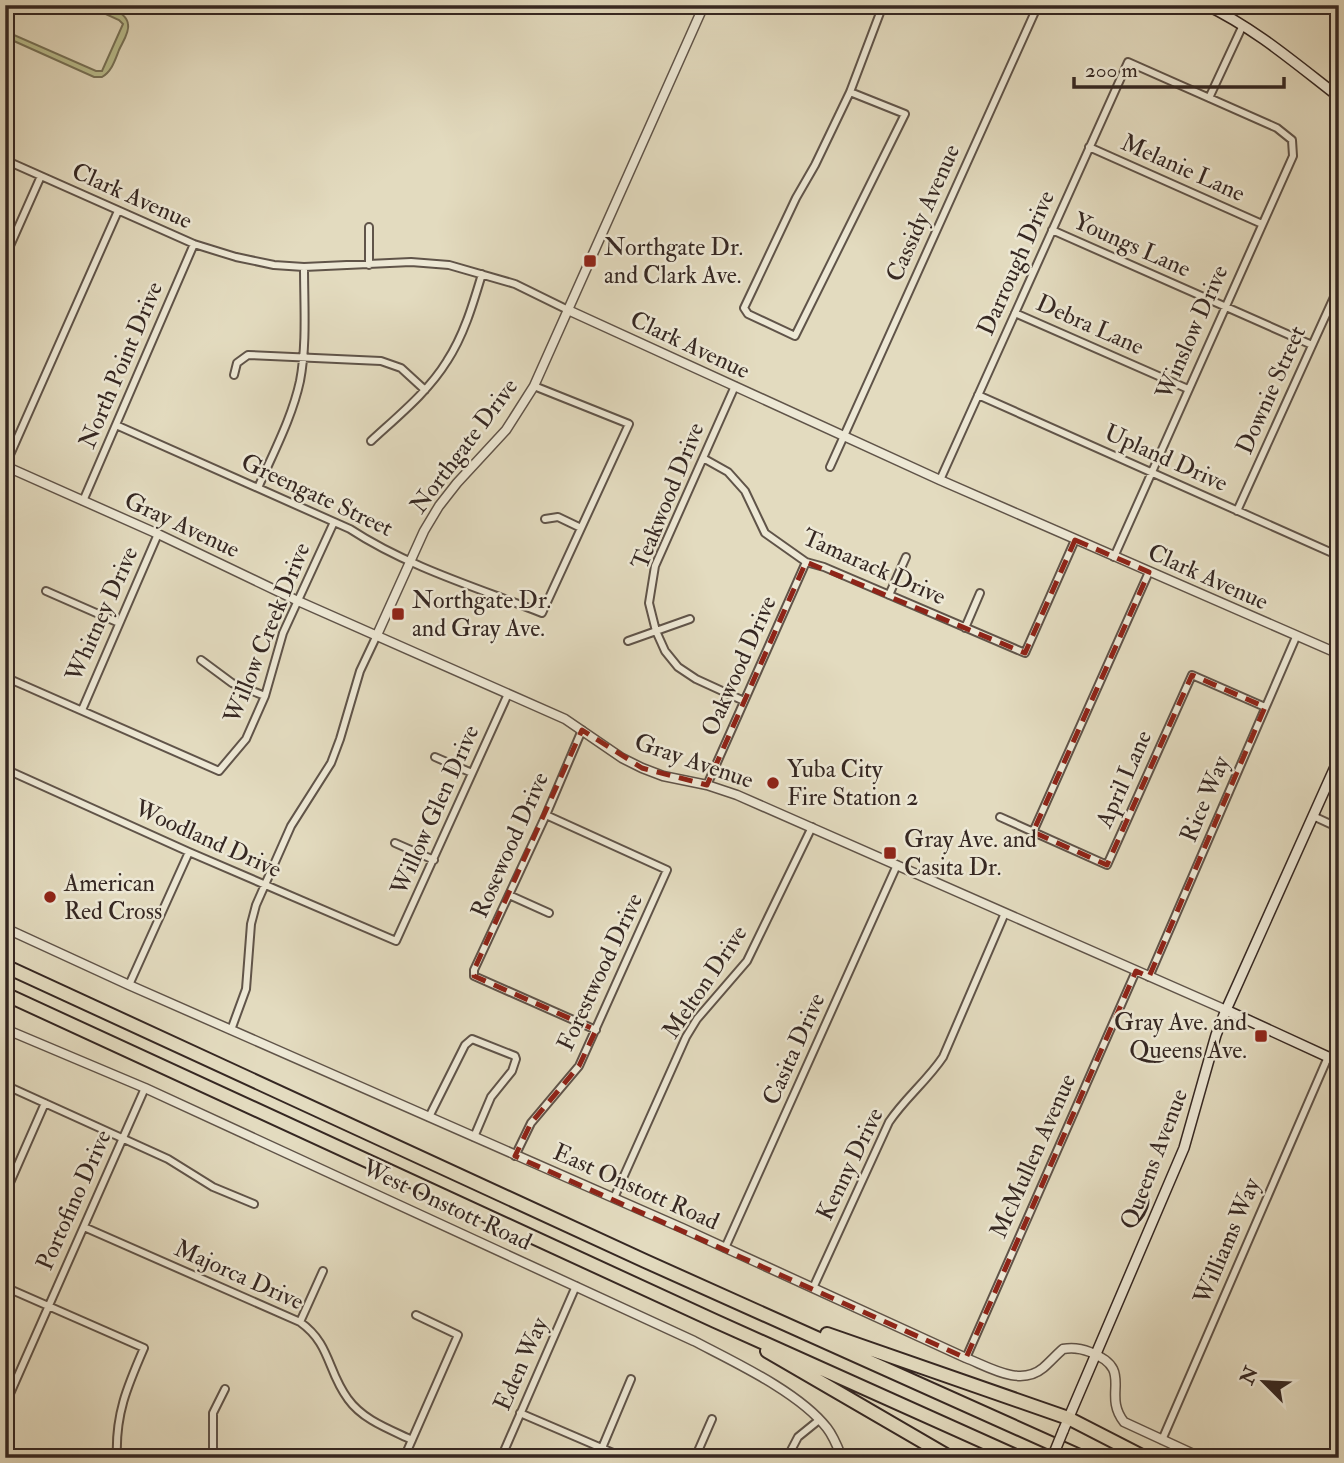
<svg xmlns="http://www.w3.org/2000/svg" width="1344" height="1463" font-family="'IM FELL Double Pica',serif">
<rect width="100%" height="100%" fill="#e3dbbf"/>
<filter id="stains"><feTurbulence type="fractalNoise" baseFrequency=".00286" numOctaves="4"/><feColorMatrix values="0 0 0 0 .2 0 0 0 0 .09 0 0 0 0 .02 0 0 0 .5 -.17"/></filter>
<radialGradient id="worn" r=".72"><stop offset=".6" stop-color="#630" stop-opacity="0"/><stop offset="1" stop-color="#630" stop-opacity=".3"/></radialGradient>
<path fill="#b9be8e" stroke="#777258" stroke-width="2" d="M86,5C98,5 126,9 128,24C130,32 122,43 119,50C115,60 112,71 102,77H94L5,37V31L96,71H102L123,24L119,20Z"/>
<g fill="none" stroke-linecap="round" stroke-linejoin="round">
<defs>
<path id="minor" d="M850,92L905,114L795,336L748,314L744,308L796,198L815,165L850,92L883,5
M1209,98L1243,25
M1089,147L1262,224
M5,160L194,244L236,257L274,265L304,267L411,262L449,265L515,284L568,310
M1052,230L1312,345
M5,257L41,176
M369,265V227
M1015,313L1188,389
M234,375L237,363L248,355L381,361L401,368L425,390
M735,386L655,566L649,603L656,631L665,651L678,667L696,679L744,701
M978,395L1339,556
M116,425L350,529C408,567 478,588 542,613L629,424L534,386
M371,441C398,416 428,392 447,361C464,335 473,304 482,274
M703,458L728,472L745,491L765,533L806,562L824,567L1025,653L1075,540
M5,466L118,211
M830,467L1038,5
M940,480L1128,62L1277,128L1292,140L1293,156L1114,557
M258,488C273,453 292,418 300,381C307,344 304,305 304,267
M83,501L194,244
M1237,511L1339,286
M545,519L558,517L581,528
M46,591L119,623
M889,595L906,557
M965,628L980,593
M628,641L690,619
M201,660L232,683L265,696
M5,677L219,771L246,739L265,696L283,633L334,522
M82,710L158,534
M582,730L546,815L474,970V976L596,1030
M435,757L472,773
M5,769L189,852L396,941L508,694
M707,785L806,562
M1313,816L1339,828
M1000,817L1107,865L1192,675L1265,707
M1033,832L1149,572
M395,843L434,860
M509,895L549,913
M1339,955L1334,966L1339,968
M1149,977L1296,637
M129,985L189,852
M231,1030L246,989L251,924L256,905L291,826L331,763L340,739L360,671L377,635
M5,1085L168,1159L213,1187L254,1204
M429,1117L465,1045L472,1039L515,1056L516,1059L512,1071L491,1097L474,1137
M515,1156L531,1123L579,1066L667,870L546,815
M5,1194L45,1103
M614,1198L686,1037L697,1019L747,961L812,827
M84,1227L300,1322C331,1344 327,1371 348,1399C363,1420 389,1429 412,1440
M725,1248L897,865
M5,1287L144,1348C127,1387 115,1415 117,1458
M813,1288L889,1122C905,1098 927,1081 943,1057L1005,913
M300,1322L323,1271
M966,1358L1136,971
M5,1405L145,1088
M520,1413L625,1458
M1162,1440L1328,1057
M602,1448L631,1379
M213,1458V1413L225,1389
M404,1458L458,1335L416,1315
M501,1458L576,1286
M695,1458L712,1419
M787,1458L798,1437L819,1420"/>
<path id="tertiary" d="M568,310L940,480L1339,654
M5,466L158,534L298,601L565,719L622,758L642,768L663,776L707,785L737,795L1226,1010
M377,635L424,531L439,506L457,483L506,430L534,386L704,5
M5,928L129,985L682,1228L966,1358C989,1367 1020,1387 1043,1368C1050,1362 1056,1355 1063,1349C1073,1347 1080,1348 1090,1352C1136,1370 1101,1393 1124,1422L1202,1458
M5,1029L145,1088L694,1341C734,1362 799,1392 827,1428C834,1437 838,1448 842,1458"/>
<path id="secondary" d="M1206,5C1256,29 1295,63 1339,97
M1226,1010L1339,1062
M1063,1431L1184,1148L1216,1035L1226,1010L1339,758"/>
<path id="motorway" d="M5,966L645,1261L1084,1458
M5,994L715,1321L1020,1458
M827,1334L1068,1418L1146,1458
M767,1351L951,1458"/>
</defs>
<use href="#minor" stroke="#605449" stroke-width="10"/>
<use href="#tertiary" stroke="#605449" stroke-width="11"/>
<use href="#secondary" stroke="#352722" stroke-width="12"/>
<use href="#motorway" stroke="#352722" stroke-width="16"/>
<use href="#minor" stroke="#ede8d5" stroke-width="6"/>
<use href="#tertiary" stroke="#ede8d5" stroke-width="8"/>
<use href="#secondary" stroke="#ede8d5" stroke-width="9"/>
<use href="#motorway" stroke="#e3dbbf" stroke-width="12"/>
<defs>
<path id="secondary-bridge" d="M1052,1458L1063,1431"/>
</defs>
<use href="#secondary-bridge" stroke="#352722" stroke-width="12" stroke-linecap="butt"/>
<use href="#secondary-bridge" stroke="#ede8d5" stroke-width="9"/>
</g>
<path fill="none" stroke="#8f2418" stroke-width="5" stroke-dasharray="14 9" stroke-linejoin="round" d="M1075,540L1149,572L1033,832L1107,865L1192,675L1265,707L1149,977L1136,971L966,1358L515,1156L531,1123L579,1066L596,1030L474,976V970L582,730L642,768L707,785L806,562L1025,653Z"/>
<g fill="#8f2418" stroke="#ede8d5" stroke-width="2.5">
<rect x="583" y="254" width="14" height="14" rx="3.5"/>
<rect x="391" y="607" width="14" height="14" rx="3.5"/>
<circle cx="773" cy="783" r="7"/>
<rect x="883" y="846" width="14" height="14" rx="3.5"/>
<circle cx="50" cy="897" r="7"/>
<rect x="1254" y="1029" width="14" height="14" rx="3.5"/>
</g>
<g text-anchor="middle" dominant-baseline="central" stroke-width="5" stroke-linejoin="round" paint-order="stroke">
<g font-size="24" fill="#352722" stroke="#ede8d5">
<text transform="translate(1183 168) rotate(24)">Melanie Lane</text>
<text transform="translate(132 196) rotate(24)">Clark Avenue</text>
<text transform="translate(923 213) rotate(-66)">Cassidy Avenue</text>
<text transform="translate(1132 245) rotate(24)">Youngs Lane</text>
<text transform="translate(1016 263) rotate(-66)">Darrough Drive</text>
<text transform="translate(1090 325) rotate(24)">Debra Lane</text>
<text transform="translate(1192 332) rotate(-66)">Winslow Drive</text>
<text transform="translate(690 345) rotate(25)">Clark Avenue</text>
<text transform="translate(121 365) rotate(-67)">North Point Drive</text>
<text transform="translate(1271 390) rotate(-66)">Downie Street</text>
<text transform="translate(464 446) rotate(-53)">Northgate Drive</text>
<text transform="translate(1166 458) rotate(24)">Upland Drive</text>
<text transform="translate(317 495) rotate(25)">Greengate Street</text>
<text transform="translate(668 496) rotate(-68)">Teakwood Drive</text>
<text transform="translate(182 525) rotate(25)">Gray Avenue</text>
<text transform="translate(874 567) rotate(24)">Tamarack Drive</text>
<text transform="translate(1208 577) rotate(24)">Clark Avenue</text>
<text transform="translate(102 614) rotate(-66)">Whitney Drive</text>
<text transform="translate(267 633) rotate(-68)">Willow Creek Drive</text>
<text transform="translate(739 666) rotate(-66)">Oakwood Drive</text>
<text transform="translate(694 761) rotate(19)">Gray Avenue</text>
<text transform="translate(1124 779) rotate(-66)">April Lane</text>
<text transform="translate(1205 799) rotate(-67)">Rice Way</text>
<text transform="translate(435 810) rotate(-66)">Willow Glen Drive</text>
<text transform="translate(208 839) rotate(24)">Woodland Drive</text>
<text transform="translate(510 845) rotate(-66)">Rosewood Drive</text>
<text transform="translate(600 972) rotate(-65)">Forestwood Drive</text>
<text transform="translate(705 982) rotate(-56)">Melton Drive</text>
<text transform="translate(794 1049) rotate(-66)">Casita Drive</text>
<text transform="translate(1033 1156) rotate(-66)">McMullen Avenue</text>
<text transform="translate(1154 1159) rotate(-69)">Queens Avenue</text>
<text transform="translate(850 1164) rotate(-64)">Kenny Drive</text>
<text transform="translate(636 1187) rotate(24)">East Onstott Road</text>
<text transform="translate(74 1200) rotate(-66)">Portofino Drive</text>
<text transform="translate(447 1205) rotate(25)">West Onstott Road</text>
<text transform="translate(1227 1241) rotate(-67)">Williams Way</text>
<text transform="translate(239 1275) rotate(24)">Majorca Drive</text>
<text transform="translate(521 1364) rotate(-66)">Eden Way</text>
</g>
<g font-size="24" fill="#352722" stroke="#ede8d5" text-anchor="start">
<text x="604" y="247">Northgate Dr.<tspan x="604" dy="28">and Clark Ave.</tspan></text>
<text x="412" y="600">Northgate Dr.<tspan x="412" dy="28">and Gray Ave.</tspan></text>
<text x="787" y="769">Yuba City<tspan x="787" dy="28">Fire Station 2</tspan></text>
<text x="904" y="839">Gray Ave. and<tspan x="904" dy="28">Casita Dr.</tspan></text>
<text x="64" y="883">American<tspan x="64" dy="28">Red Cross</tspan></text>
<text x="1247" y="1022" text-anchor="end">Gray Ave. and<tspan x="1247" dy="28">Queens Ave.</tspan></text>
</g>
</g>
<rect width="1344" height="1463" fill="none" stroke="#e3dbbf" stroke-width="28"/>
<rect x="7" y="7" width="1330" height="1449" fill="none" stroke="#352722" stroke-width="3.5"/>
<rect x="14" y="14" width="1316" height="1435" fill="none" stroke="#352722" stroke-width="2"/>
<g transform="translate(1264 1382) rotate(294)" stroke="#ede8d5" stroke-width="5" paint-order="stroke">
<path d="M0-5L12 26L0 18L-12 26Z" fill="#352722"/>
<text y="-10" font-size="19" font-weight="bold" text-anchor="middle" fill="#352722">N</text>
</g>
<path d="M1074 77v10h210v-10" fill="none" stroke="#352722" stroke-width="3.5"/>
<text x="1085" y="77" font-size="21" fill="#352722" stroke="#ede8d5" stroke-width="5" paint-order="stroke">200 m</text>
<rect width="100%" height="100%" filter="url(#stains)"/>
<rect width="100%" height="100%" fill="url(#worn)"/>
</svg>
